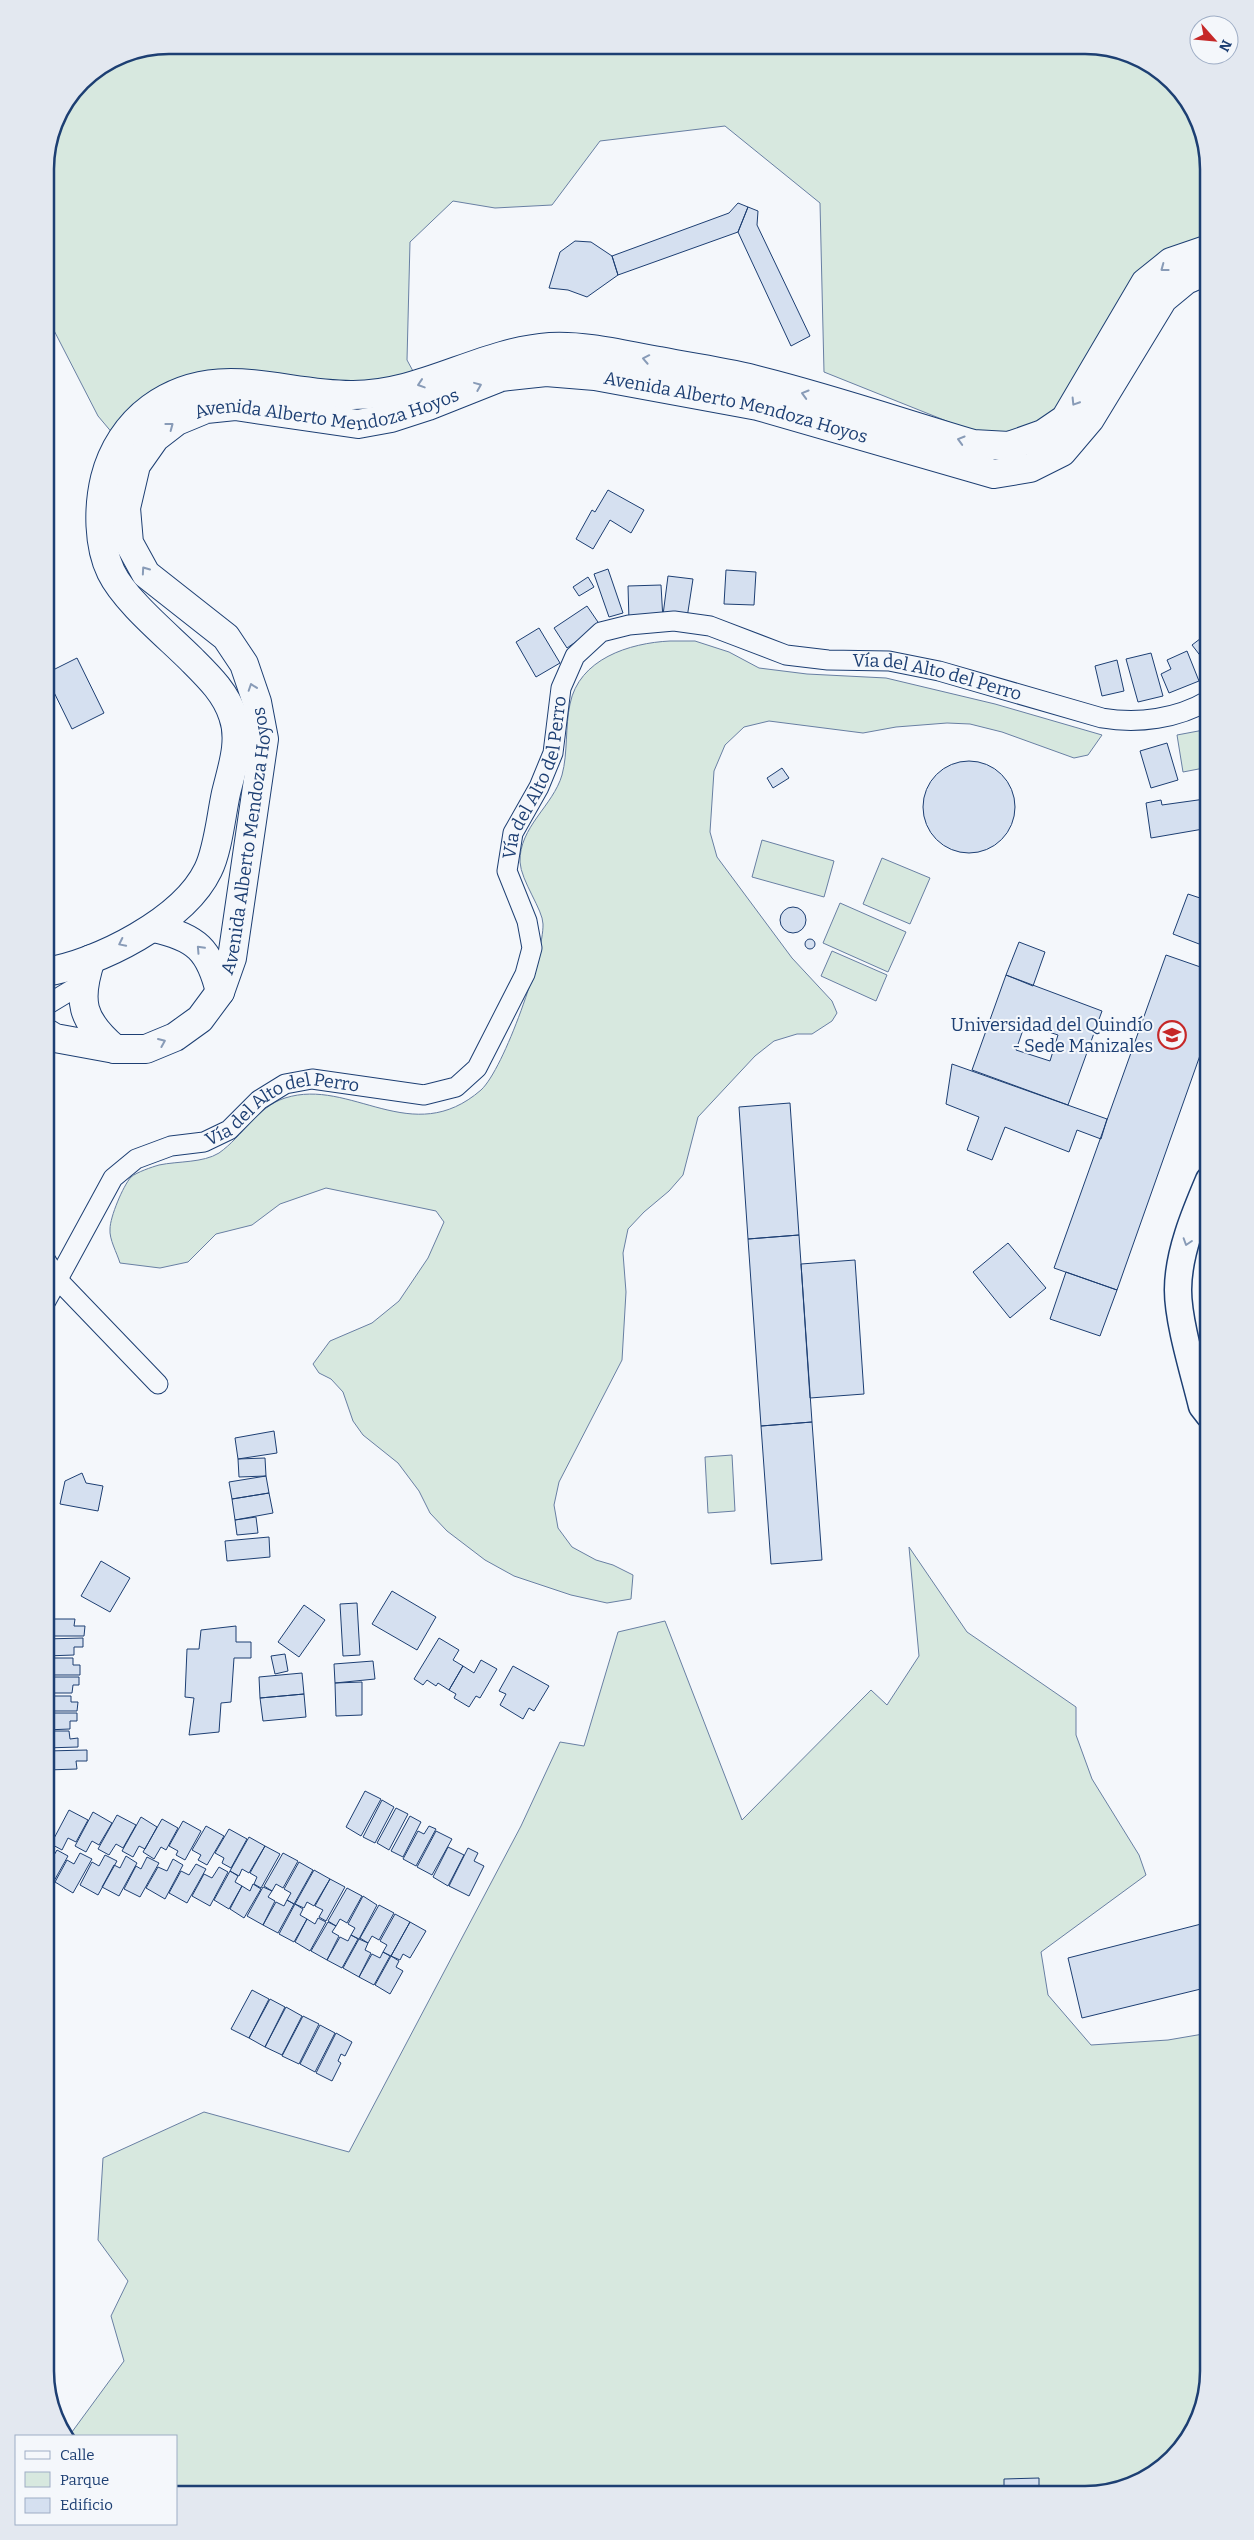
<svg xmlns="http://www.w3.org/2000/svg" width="1254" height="2540" font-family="Bitter,serif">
<rect width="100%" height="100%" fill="#f4f7fb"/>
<path fill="#d7e8df" stroke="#687fa3" d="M168,45H1094L1160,70L1200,121L1209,168V249L1083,390L1009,446L824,372L820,203L725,126L600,141L552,205L495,208L453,201L410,242L407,360L420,384L244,383L119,441L98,416L45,313V161L55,121L81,81L121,54Z
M670,641H695L729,652L759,668L807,674L886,678L995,704L1102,735L1088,755L1074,758L1002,732L970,724L947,723L896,727L863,733L769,721L744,727L725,745L714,771L710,832L717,857L792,958L832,1001L837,1013L832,1021L812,1034H797L774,1041L755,1056L698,1117L683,1175L669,1191L644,1212L628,1229L623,1253L626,1292L622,1360L559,1482L554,1505L558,1528L572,1547L596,1560L613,1565L633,1575L631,1599L607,1603L571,1595L514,1576L485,1560L447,1531L430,1513L419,1491L398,1463L363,1435L353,1421L343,1392L331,1379L319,1373L313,1364L330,1341L372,1323L399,1301L428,1258L444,1222L436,1211L326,1188L280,1204L252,1225L216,1234L188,1262L160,1268L120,1263C117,1253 109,1239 110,1229C110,1217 123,1186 131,1177C137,1172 152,1167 159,1165C178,1161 203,1163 219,1153C243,1136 257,1107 285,1098C351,1077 412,1150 481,1090C504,1069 544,955 543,924C543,910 521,881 520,862C519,827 553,806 562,775C568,753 565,727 570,704C579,659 629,643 670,641Z
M1209,729V767L1183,772L1177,735Z
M762,840L834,861L824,897L752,877Z
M882,858L930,878L910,924L863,904Z
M840,903L906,932L888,972L823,943Z
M832,951L887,975L876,1001L821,976Z
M732,1455L735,1511L708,1513L705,1457Z
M909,1547L967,1632L1076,1707V1735L1092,1779L1139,1855L1146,1875L1041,1952L1048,1995L1091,2045L1168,2040L1209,2033V2372L1188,2440L1133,2486L1086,2495H176V2436H69L124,2361L111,2316L128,2281L98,2240L103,2158L204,2112L349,2152L521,1826L560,1742L584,1746L618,1632L665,1621L742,1820L871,1690L887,1705L919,1656Z"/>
<path fill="#d5e0f0" stroke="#1d3f73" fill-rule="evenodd" d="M738,203L748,207L738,232L618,275L612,256L729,213Z
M748,207L758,211L757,225L810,336L791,346L738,232Z
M575,241L591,242L612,256L618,275L587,297L568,290L549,288L560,252Z
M45,371L53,386L45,390Z
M608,490L644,510L631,533L610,520L593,549L576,539L592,510L595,512Z
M608,569L623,613L609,617L594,574Z
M726,570L756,572L754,605L724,604Z
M668,576L693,579L687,618L663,615Z
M588,577L594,587L579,596L573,587Z
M661,585L663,620L629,621L628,586Z
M587,606L600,625L567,648L554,628Z
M539,628L560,663L536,677L516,642Z
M1209,632V667L1192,645Z
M1187,651L1199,681L1169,693L1161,674L1171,669L1167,660Z
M1151,653L1163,696L1138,702L1126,659Z
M77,658L104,713L72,729L45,674Z
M1117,660L1124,691L1102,696L1095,666Z
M1167,743L1178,780L1151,788L1140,751Z
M923 807a46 46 0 1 1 92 0a46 46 0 1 1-92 0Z
M782,768L789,778L773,788L767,778Z
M1209,792V828L1151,838L1146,803L1161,800L1162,805L1205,799L1204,793Z
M1188,894L1209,901V970L1200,967L1207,947L1173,934Z
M780 920a13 13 0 1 1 26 0a13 13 0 1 1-26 0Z
M805 944a5 5 0 1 1 10 0a5 5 0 1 1-10 0Z
M1019,942L1045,952L1033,986L1006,975Z
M1166,955L1209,970V1030L1117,1290L1054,1268Z
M1006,975L1102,1011L1068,1105L972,1070ZM1025,1024L1058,1035L1050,1061L1016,1050Z
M952,1064L1107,1119L1101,1139L1077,1130L1069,1152L1005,1127L992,1160L967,1150L979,1117L946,1104Z
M790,1103L799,1235L748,1239L739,1107Z
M799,1235L812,1422L761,1426L748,1239Z
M1008,1243L1046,1288L1010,1318L973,1272Z
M855,1260L864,1394L810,1398L801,1264Z
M1066,1272L1117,1290L1100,1336L1050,1319Z
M812,1422L822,1560L771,1564L761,1426Z
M274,1431L277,1453L238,1459L235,1438Z
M265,1458L266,1476L239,1477L238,1459Z
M82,1473L86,1483L103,1486L98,1511L60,1504L65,1481Z
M266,1476L269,1493L232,1499L229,1482Z
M269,1493L273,1513L235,1520L232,1499Z
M256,1517L258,1533L237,1535L235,1520Z
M269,1537L270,1557L227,1561L225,1541Z
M101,1561L130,1578L110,1612L81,1596Z
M392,1591L436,1617L417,1650L372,1624Z
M357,1603L360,1655L343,1656L340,1604Z
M304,1605L325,1620L299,1657L278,1642Z
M47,1619H75L74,1626H85L84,1636H47Z
M236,1626V1642H251V1658H234L231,1702L221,1703L219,1732L189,1735L194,1698L185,1697L187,1649H199L201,1630Z
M83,1638V1647H74V1655L45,1656V1639Z
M439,1638L459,1650L453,1660L463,1666L449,1690L438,1683L436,1686L427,1680L423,1685L414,1679Z
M285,1654L288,1671L275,1674L271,1656Z
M45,1658H73V1665H80V1675H45Z
M481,1660L497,1669L480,1698L476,1696L469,1707L454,1698L456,1694L449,1690L463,1666L474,1673Z
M373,1661L375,1679L335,1683L334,1664Z
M513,1666L549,1686L534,1711L529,1708L523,1719L500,1705L506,1694L499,1691Z
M302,1673L304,1694L260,1698L259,1677Z
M45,1677H79V1685H73L72,1693H45Z
M362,1682V1715L336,1716L335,1683Z
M304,1694L306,1717L263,1721L260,1698Z
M45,1696H71V1702H78L77,1711H45Z
M45,1713H77V1721H70V1729L45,1730Z
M45,1731H69L70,1739L78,1738V1747L45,1748Z
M87,1750V1761H76L77,1769L47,1770V1751Z
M365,1791L381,1799L361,1836L346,1827Z
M382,1800L394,1807L375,1843L363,1837Z
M396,1808L408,1814L389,1850L377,1843Z
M69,1810L88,1820L76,1842L68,1838L62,1850L51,1844Z
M93,1812L112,1823L99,1845L92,1841L86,1852L75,1846Z
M117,1815L136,1825L123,1848L116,1844L109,1855L98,1849Z
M410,1816L421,1822L403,1857L391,1851Z
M141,1817L157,1827L145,1849L139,1846L133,1857L122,1851Z
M162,1819L178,1828L166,1850L161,1847L154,1859L143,1852Z
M183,1821L201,1831L185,1860L176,1855L178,1851L169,1846Z
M206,1826L224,1836L207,1865L198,1860L201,1855L192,1850Z
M429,1826L436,1829L416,1866L403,1859L418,1831L424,1834Z
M229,1829L247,1839L231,1868L222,1863L224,1858L215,1853Z
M436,1831L452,1839L432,1875L417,1867Z
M249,1837L265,1846L249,1873L242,1869L239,1876L230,1871Z
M265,1846L280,1854L261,1888L254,1884L257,1877L250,1873Z
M448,1847L464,1855L448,1886L433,1877Z
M468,1848L478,1853L474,1861L484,1866L469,1896L449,1886Z
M57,1850L68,1856L49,1890L45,1888V1859L50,1862Z
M80,1853L92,1859L73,1893L55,1882L67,1860L74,1864Z
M283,1853L298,1861L283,1888L276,1884L272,1891L264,1886Z
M105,1855L117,1861L98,1895L80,1885L92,1862L99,1866Z
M126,1856L137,1863L119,1896L102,1887L114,1865L120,1868Z
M147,1857L159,1863L140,1897L124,1889L136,1866L141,1869Z
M173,1859L183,1865L165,1899L146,1888L158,1867L167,1871Z
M299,1862L313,1870L294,1904L287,1900L291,1893L284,1889Z
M196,1864L206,1869L187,1903L169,1893L181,1871L189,1875Z
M219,1867L228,1872L210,1906L192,1896L204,1874L212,1878Z
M314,1870L330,1879L314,1906L307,1902L304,1908L295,1904Z
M230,1871L238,1876L235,1882L242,1886L229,1909L214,1900Z
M330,1879L345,1887L326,1921L319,1917L323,1910L315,1906Z
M253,1884L261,1889L244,1918L230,1909L242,1886L250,1891Z
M263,1887L272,1891L268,1897L275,1901L263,1925L247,1916Z
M347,1888L362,1896L347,1923L340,1919L336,1926L328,1921Z
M363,1896L377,1905L359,1939L351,1935L355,1928L348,1924Z
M287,1900L294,1904L278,1933L263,1925L276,1902L284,1906Z
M295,1904L303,1909L300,1915L307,1919L294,1942L279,1934Z
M379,1905L394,1913L379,1940L372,1936L368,1943L360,1938Z
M395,1914L410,1922L391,1956L383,1952L387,1945L380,1941Z
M318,1918L326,1922L310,1951L295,1942L307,1919L315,1924Z
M328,1922L336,1926L332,1932L339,1936L327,1960L311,1951Z
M410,1922L426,1931L410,1958L403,1954L400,1960L391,1956Z
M1209,1922V1987L1082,2018L1068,1958Z
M351,1935L358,1939L342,1968L327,1960L340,1937L348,1941Z
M359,1939L368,1943L365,1950L371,1953L359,1977L343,1968Z
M383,1952L390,1956L374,1985L359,1977L372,1954L380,1958Z
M391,1956L399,1961L396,1967L403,1971L390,1994L375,1985Z
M252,1990L269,1999L249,2038L231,2029Z
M270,1999L285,2007L265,2047L249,2038Z
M286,2007L302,2016L282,2055L265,2047Z
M303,2016L319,2024L299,2064L282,2056Z
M320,2025L335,2033L315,2072L300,2064Z
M336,2033L352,2042L345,2056L341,2054L338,2061L341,2063L332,2081L316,2073Z
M1039,2478V2495H1004V2479Z"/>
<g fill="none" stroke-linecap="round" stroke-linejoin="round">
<defs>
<g id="street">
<path d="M45,1006L83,983"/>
<path d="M45,1259L59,1281L158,1384"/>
<path id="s1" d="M45,1303L113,1178L136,1159L171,1146L204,1142L229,1130L259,1100L285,1084L312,1079L424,1095L456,1087L477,1068L525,974L532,948L527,921L507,871L513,833L539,787L553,753L561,688L575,656L601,632L629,625L674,621L710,626L786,655L828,660L889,661L939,671L1102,718C1138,724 1177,719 1209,700"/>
</g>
<path id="secondary" d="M1209,1415L1202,1406C1194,1373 1178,1322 1178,1290C1178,1253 1195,1213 1209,1180"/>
<g id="primary">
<path d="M154,928C196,937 210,950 220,992"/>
<path d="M91,959C77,1001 81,1020 115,1049"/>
<path d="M45,972C98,964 184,920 208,870C218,850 221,816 226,793C232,768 242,741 233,716C226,693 208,676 191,659C168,636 125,601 111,572C98,545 98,507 105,478C112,450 128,425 151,408C216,361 280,395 351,395C421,396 480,352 550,347C586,345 624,355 659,361C693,368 727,372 760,381C832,399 902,423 973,444L1009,446L1043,434L1065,419L1145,283L1171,262L1209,249"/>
<path id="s2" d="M45,1032L55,1038L115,1049H146L175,1037L200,1019L220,992L232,958L264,739L257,702L244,664L226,637L146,574L129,543L126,508L136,465L155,438L177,421L206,409L235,406L358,424L391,418L428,406L501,377L546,372L595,376L758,406L994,474L1030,468L1062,452L1090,419L1163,299L1186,280L1209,270"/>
</g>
</defs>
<use href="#street" stroke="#1d3f73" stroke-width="21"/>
<use href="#secondary" stroke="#1d3f73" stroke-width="29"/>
<use href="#primary" stroke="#1d3f73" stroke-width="30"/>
<use href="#street" stroke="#f4f7fb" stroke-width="19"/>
<use href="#secondary" stroke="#f4f7fb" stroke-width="26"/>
<use href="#primary" stroke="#f4f7fb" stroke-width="28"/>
</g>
<defs><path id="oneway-chevron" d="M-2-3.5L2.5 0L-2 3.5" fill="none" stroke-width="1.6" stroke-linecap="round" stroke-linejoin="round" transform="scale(1.25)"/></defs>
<g stroke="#889bb7">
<use href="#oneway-chevron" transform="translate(1164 268) rotate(143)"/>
<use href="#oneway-chevron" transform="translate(646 359) rotate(-169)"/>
<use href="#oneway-chevron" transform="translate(421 384) rotate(162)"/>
<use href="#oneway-chevron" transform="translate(478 386) rotate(-22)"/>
<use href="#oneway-chevron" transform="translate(805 394) rotate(-164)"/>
<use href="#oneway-chevron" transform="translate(1075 402) rotate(122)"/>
<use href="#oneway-chevron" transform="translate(170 426) rotate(-37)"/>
<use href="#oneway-chevron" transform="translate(961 440) rotate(-164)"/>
<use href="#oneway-chevron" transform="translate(145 570) rotate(-125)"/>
<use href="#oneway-chevron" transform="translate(252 687) rotate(-109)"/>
<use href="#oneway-chevron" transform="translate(122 943) rotate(154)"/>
<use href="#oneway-chevron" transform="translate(200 949) rotate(-133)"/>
<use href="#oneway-chevron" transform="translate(162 1042) rotate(-23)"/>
<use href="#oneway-chevron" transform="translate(1187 1242) rotate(108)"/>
</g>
<defs>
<symbol id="university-ring" viewBox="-11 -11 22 22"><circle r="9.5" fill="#f4f7fb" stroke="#c62828" stroke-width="1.5"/><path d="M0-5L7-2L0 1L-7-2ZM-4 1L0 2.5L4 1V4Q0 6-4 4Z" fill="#c62828"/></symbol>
</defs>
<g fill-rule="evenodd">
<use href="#university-ring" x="1156" y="1019" width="32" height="32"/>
</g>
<g text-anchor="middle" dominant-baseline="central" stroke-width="4" stroke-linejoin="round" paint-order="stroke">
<g font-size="18" fill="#1d3f73" stroke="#f4f7fb">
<text stroke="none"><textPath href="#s2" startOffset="999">Avenida Alberto Mendoza Hoyos</textPath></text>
<text stroke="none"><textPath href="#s2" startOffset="1419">Avenida Alberto Mendoza Hoyos</textPath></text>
<text stroke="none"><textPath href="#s1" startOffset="1368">Vía del Alto del Perro</textPath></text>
<text stroke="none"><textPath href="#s1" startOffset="858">Vía del Alto del Perro</textPath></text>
<text stroke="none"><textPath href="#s2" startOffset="354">Avenida Alberto Mendoza Hoyos</textPath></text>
<text stroke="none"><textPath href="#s1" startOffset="332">Vía del Alto del Perro</textPath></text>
</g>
<g font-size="18" fill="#1d3f73" stroke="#f4f7fb" text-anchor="end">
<text x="1153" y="1025">Universidad del Quindío<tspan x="1153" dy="21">- Sede Manizales</tspan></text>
</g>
</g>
<path d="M0 0H1254V2540H0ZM169 54H1085A115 115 0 0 1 1200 169V2371A115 115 0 0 1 1085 2486H169A115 115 0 0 1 54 2371V169A115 115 0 0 1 169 54Z" fill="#e3e8f0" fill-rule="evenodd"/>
<path fill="none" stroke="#1d3f73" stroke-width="2.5" d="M169 54H1085A115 115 0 0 1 1200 169V2371A115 115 0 0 1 1085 2486H169A115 115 0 0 1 54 2371V169A115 115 0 0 1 169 54Z"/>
<rect x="15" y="2435" width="162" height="90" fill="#f4f7fb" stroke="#9eadc5"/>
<rect x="25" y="2451" width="25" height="8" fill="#f4f7fb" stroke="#9eadc5"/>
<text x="60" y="2460" font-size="15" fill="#1d3f73">Calle</text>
<rect x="25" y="2472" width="25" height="15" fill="#d7e8df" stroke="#9eadc5"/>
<text x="60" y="2485" font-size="15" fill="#1d3f73">Parque</text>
<rect x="25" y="2498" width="25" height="15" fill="#d5e0f0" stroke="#9eadc5"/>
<text x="60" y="2510" font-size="15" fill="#1d3f73">Edificio</text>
<g transform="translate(1214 40) rotate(117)"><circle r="24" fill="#f4f7fb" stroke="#9eadc5"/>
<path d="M0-4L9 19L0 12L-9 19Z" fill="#c62828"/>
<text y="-8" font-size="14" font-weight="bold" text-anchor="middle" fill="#1d3f73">N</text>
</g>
</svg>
